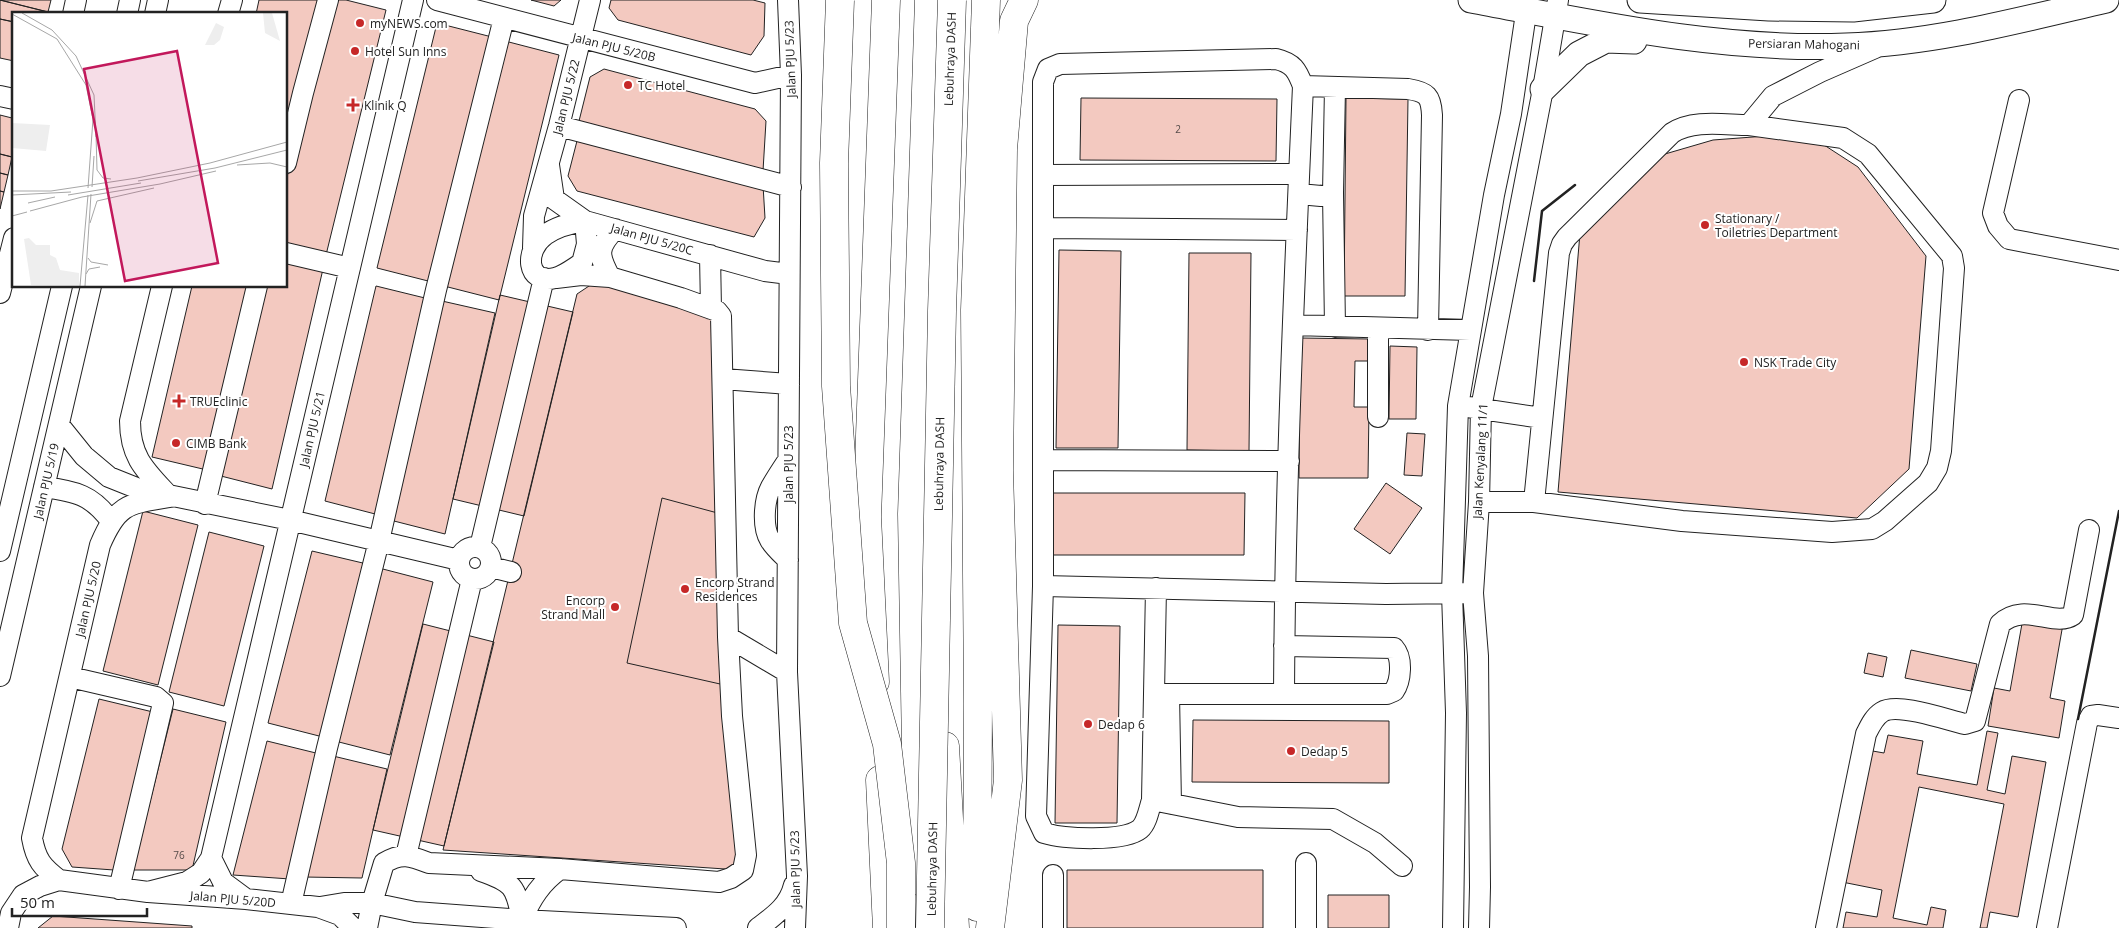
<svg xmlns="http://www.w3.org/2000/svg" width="2119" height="928" font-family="'Open Sans',sans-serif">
<rect width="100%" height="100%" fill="#fff"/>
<path fill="#f3c9c0" stroke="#222" d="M0,0H51L48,12Z
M0,0L48,12V14H14V22L0,19Z
M259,0H318L286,127V14H256Z
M331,0H346L386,10L326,255L286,246V181Z
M531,0H561L554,6Z
M611,0H753L765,3L764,36L751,55L618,20L609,8Z
M0,19L14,22V61L0,58Z
M437,23L492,37L432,282L377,268Z
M505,41L559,55L499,300L444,286Z
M604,69L755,109L766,121L763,171L579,121L590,77Z
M1081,98L1277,99L1276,161L1080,160Z
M1346,98L1408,99L1405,296H1344Z
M0,115L12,118L14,122L12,157L0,154Z
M1766,136L1821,143L1858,167L1926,256L1909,469L1857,518L1558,492L1580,233L1665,154L1713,140Z
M578,137L763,185L765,218L754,237L577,191L568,176Z
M0,154L12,157L8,175L0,173Z
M0,173L8,175L4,192L0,191Z
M0,191L4,192L0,209Z
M1059,250L1121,251L1118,448H1056Z
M1189,253H1251L1249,451L1187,450Z
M286,260L323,269L272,489L217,475L262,286H286Z
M595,282L720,317L740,870L443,850L577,294Z
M192,286H249L207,470L152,457Z
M376,286L429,299L379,515L325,501Z
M500,295L573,312L524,516L453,499Z
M442,301L495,313L445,534L390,520Z
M1300,338L1370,339L1369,361H1355L1354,407H1369L1368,478H1299Z
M1390,346L1417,347L1416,419H1389Z
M1407,433L1425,434L1422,476L1404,475Z
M1386,483L1422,508L1390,554L1354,529Z
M1049,493H1245L1244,555H1048Z
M662,498L725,515L729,686L627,663Z
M143,511L198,525L158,685L103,671Z
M209,532L264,546L224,706L169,692Z
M312,551L367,564L323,737L268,723Z
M379,568L433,582L390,755L335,741Z
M2023,618L2063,624L2050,698L2065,701L2059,738L1988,726L1994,688L2010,691Z
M423,624L494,642L444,846L373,830Z
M1058,625L1120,626L1117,823H1055Z
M1911,650L1977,664L1971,691L1905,678Z
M1868,653L1887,657L1883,677L1864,673Z
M99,699L153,712L114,870L72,867L62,849Z
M173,709L226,722L192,870H133Z
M1193,720L1389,721V783L1192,782Z
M1987,731L1998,733L1987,790L2005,794L2012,756L2046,762L2018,917L1990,912L1987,928H1980L2004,804L1919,787L1893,918L1927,925L1931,907L1946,910L1943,928H1843L1846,912L1877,917L1882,890L1842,882L1867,750L1884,753L1888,735L1923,741L1917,774L1977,785Z
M267,741L320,754L290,879L233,875Z
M333,756L387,769L362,878L304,877Z
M1067,870H1263V928H1067Z
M1328,895H1389V928H1328Z
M53,916L192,926V928H38Z"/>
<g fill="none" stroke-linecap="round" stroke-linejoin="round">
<defs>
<path id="minor" d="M437,0L755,83L791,75
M788,0L791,75L787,672L797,876L795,928
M73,14L76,0
M127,14L130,0
M155,14L158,0
M228,14L232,0
M1303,86L1408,89C1427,92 1431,96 1432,115L1428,330
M0,96L14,99
M2019,100L1993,213L1998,226L2009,239L2119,260
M559,126L791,187
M286,163L303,93L328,0
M549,165L554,199L585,221L765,271L789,274
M1043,175L1299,174
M1299,194L1321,196L1333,193
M585,221L587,244L582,263C574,268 564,276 555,278C526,285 524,250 545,235C557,226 571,223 585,221Z
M1043,228L1297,230
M533,248L534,216L559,126L590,0
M286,253L350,268
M710,255L711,309
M610,277C598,255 597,248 615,229
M162,286L130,421C130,458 146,471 170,497
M0,293L14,238
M1293,325L1470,330
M1335,327L1333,193L1335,87
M1378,328V417
M723,379L789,384
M1468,407L1542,418
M59,425L84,456L109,477L139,489L290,520L459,560
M1043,460L1289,461
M44,487C76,492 91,494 111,521
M1479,502H1534L1682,521L1832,532L1872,529L1885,521L1928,483L1937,468L1941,451L1954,268L1952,256L1868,154L1843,138L1749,125
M1534,502L1559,253L1562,244L1567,237L1672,133C1693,119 1725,125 1749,125L1773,96L1820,72L1875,48
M205,504L257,286
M459 563a16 16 0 1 1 32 0a16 16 0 1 1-32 0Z
M480,547L544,278
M0,551L62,286
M788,560C782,554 774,547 770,540C762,527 764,500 771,487C776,478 782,469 788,460
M491,567L511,572
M1043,586L1386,594L1466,593
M1156,588L1152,800C1149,809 1147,823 1140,829C1124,842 1064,839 1044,833L1036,816L1043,586V82L1048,69L1060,64L1276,59C1293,63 1297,70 1303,86C1294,288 1285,491 1284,694
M728,637L787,672
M0,676L91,286
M70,677L156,697L163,703L119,889
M1155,694H1387L1394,691C1401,681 1403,658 1394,648L1284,646
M1169,694L1171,804
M1152,800L1238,817L1333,819L1375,843L1402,866
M406,856L472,579
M211,858L223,882L246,899
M481,871C513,882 516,886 522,920
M1053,875V928
M59,880C42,867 36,860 32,838L100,545C118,503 128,504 170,497
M148,892L187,882L201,873L211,858L413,0
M291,904L327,748L379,541L436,290L504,18
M320,907L344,903H372L415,912L522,920L676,928
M522,920C531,898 541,883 560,869
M8,928L11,913L23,895L40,886L59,880L148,892L246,899L318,907L340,915L353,928
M367,928L372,903L384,863C402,852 411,856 429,863L560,869L719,882L731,878L743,870L746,855L732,716L728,637L721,316L717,311L681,298L610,277L581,275L556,278
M758,928C774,916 789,906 794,885
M1306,928V863
M1453,928L1456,713L1452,593L1458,406L1494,195L1511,114L1528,0
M1479,928L1480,887L1478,656L1473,593L1479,502L1481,408L1543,89L1558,0
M1826,928L1866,734C1870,726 1874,717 1882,712C1898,702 1947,720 1965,724L1975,721L2000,624C2024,601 2055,628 2073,615L2089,530
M2047,928L2087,723L2091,716L2098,715L2119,718"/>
<path id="major" d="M1471,0C1594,23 1719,51 1846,46C1935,43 2020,20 2106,0
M1640,0L1769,8L1853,9L1933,0
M1543,89L1579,54L1606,40L1634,41"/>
<path id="highway" d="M875,682L867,517L886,0
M945,746L955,928
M880,780L887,928
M919,881L917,808L912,514L929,0
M977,907L978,703L975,310L986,0
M990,928L1008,780L999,471L1003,149L1014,21L1024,0"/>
</defs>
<use href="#minor" stroke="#222" stroke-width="22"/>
<use href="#major" stroke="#222" stroke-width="27"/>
<use href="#highway" stroke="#222" stroke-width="29"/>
<use href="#minor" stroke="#fff" stroke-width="20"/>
<use href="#major" stroke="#fff" stroke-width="25"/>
<use href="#highway" stroke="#fff" stroke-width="28"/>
<defs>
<path id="highway-bridge" d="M840,0L834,163L836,386L853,623L887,744L901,863V928
M930,928L942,311L952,0"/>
</defs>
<use href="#highway-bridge" stroke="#222" stroke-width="29" stroke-linecap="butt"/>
<use href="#highway-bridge" stroke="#fff" stroke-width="28"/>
<path stroke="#222" stroke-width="2.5" d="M1534,281L1542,211L1575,185
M2078,719L2119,511"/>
</g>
<g fill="#c62828" stroke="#fff" stroke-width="2">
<circle cx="360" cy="23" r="5"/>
<circle cx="355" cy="51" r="5"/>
<circle cx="628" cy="85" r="5"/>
<path d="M350.5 97.5h5v5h5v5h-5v5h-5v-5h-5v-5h5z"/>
<circle cx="1705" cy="225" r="5"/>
<circle cx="1744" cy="362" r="5"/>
<path d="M176.5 393.5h5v5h5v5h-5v5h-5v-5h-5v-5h5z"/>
<circle cx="176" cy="443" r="5"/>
<circle cx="685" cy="589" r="5"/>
<circle cx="615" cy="607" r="5"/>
<circle cx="1088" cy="724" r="5"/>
<circle cx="1291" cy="751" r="5"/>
</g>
<g text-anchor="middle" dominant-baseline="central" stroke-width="4" stroke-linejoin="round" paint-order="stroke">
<g font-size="10" fill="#564c4a">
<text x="1178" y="129">2</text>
<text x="179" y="855">76</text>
</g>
<g font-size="12" fill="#222" stroke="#fff" text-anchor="start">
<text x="370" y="23">myNEWS.com</text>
<text x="365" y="51">Hotel Sun Inns</text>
<text x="638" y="85">TC Hotel</text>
<text x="364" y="105">Klinik Q</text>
<text x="1715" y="218">Stationary /<tspan x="1715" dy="14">Toiletries Department</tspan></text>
<text x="1754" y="362">NSK Trade City</text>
<text x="190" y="401">TRUEclinic</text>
<text x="186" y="443">CIMB Bank</text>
<text x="695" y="582">Encorp Strand<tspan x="695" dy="14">Residences</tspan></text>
<text x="605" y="600" text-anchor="end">Encorp<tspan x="605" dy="14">Strand Mall</tspan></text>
<text x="1098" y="724">Dedap 6</text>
<text x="1301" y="751">Dedap 5</text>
</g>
<g font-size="12" fill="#222" stroke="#fff">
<text transform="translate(1804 44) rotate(1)">Persiaran Mahogani</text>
<text transform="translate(614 47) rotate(14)">Jalan PJU 5/20B</text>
<text transform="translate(790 59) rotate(-92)">Jalan PJU 5/23</text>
<text transform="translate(950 59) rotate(-88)">Lebuhraya DASH</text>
<text transform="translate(566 97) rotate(-76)">Jalan PJU 5/22</text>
<text transform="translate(652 239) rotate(16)">Jalan PJU 5/20C</text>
<text transform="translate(312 429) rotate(-77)">Jalan PJU 5/21</text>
<text transform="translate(1480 461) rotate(-87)">Jalan Kenyalang 11/1</text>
<text transform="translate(788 464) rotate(-90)">Jalan PJU 5/23</text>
<text transform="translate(939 464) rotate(-89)">Lebuhraya DASH</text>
<text transform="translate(46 481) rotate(-77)">Jalan PJU 5/19</text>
<text transform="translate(88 599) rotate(-77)">Jalan PJU 5/20</text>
<text transform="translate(795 869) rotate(-91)">Jalan PJU 5/23</text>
<text transform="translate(932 869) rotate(-89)">Lebuhraya DASH</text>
<text transform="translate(233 899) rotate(5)">Jalan PJU 5/20D</text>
</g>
</g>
<g transform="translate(12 12)">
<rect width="275" height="275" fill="#fff"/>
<path d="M251,1H260L268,29L253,21ZM204,11L212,15L208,28L202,33H193ZM0,111L38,113L34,139L0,136ZM17,226L24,233H38V243L44,246L48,258L67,261V274L19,273L12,227Z" fill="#eee"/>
<path fill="none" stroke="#a7a7a7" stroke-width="1" d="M10,1L40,18L64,44L82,83L84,125M0,2L45,27L74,73L81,107L76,176M84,122L85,158L91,166L99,167M225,153L258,151L275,155M126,169L203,156L275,138M80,175L82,144M0,179H39L125,166L198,151L275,130M0,183L59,180M56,183L129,171M16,191L43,185M18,199L70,185L148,172L204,159M0,204L15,200M78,211L85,189L142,176M76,246L79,250L96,253M74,262L77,257L88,255M68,274L76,183M73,274L79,182"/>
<path fill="#c2185b" fill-opacity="0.15" stroke="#c2185b" stroke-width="2.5" d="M165,39L206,251L113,269L72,57Z"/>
<rect width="275" height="275" fill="none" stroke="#222" stroke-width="2.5"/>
</g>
<path d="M12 908v8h135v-8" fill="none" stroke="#222222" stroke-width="2.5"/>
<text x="20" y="908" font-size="15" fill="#222222" stroke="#ffffff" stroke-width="4" paint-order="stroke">50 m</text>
</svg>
